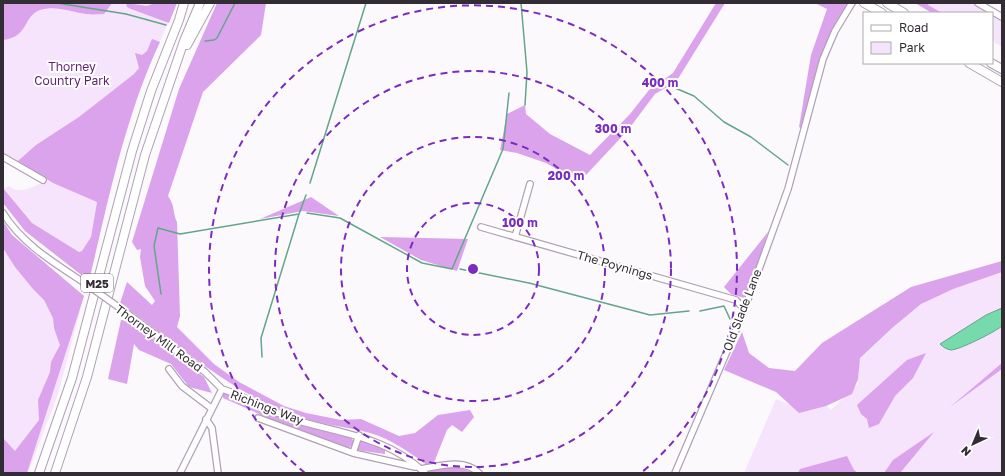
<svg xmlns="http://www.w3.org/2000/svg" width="1005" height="476" font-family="'Golos Text',sans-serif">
<rect width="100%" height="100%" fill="#fcf9fd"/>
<path fill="#f6e3fc" d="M3,3H177L155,52L138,95L126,135L97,203L91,237L82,252H79L32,223L3,188L10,186C19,197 37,184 48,180L3,152Z
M929,3H973L991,13H942L928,5Z
M992,13L1002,19V47L992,41Z
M3,221L12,235L84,296L58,394L28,473H3Z
M1002,261V473H744L776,399L798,408L814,394L831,410L859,383L844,366L848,336Z"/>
<path fill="#daa3eb" d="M3,3H112L104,14C98,14 92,15 86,14C71,12 56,5 40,10C23,16 29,37 3,40Z
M126,3L147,6L155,3H177L169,23L131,9L127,7Z
M217,3H266L261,35L203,92L168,196C176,208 172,211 177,222L180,316L177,327L214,364L239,382L284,406L306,413L341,420L361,419L399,436L415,433L438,415L470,410L474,417L462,432L452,425L447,430L433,465L428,466C411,453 391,439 370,433C341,425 310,424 282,411C223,385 172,341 120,303L127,282L152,305L155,301L145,286L140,257L141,249L137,250L132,242L179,89Z
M716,3H725L676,82L655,94L628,130L586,175L565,174L546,163L517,153L500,150L507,114L525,105L526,114L550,134L590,155L630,114L649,90L673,73Z
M815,3H848L830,34L802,129L799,127L811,55L827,9Z
M915,3H929L928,5L942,13H932Z
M152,39L160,42C125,116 108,202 89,281L25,231L3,203V188L32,223L79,252L82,251L91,237L97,202L53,183L18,161L36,145L79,117L134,74L139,68L135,53L142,55L147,51Z
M311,197L339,216L303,211L260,219Z
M3,221L12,235L84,296L27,473H3V438L15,451L39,420L38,400L50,372L51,362L60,345L54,328L53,318L44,300L33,289L15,267L3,248Z
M768,232L747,296L744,298L731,294L724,287Z
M380,237L468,239L457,271L421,260Z
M1002,261V272L953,289L921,304L892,328L860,358L858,379L852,394L826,406L799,413L776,392L724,370L742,332L749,353L769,368L795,371L822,343L911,287Z
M121,320L130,321L204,377L212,393L189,387L171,364L139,350L134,344L127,384L108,379Z
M926,353L913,378L895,396L879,424L869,428L867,419L861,414L857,405L907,360Z
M1002,363V369L950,407Z
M223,392L257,409L351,436L354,443L348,449L282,424L223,398Z
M934,432L900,473H884L893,460Z
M359,439L385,448V454L356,450Z
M847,456L854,470L858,473H798L800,469Z
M427,468H461L474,473H430Z"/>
<path fill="#77daac" stroke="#62a688" d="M1002,308V326C995,332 959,350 951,350C946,349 943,347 940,344L986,315Z"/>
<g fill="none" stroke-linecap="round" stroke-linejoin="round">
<path stroke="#62a688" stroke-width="1.5" d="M57,3L126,14L166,25
M521,3L527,72L525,105
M205,41L214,40L217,38L235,3
M668,85L694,96L724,122L751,137L788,165
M310,183L366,3
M307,213L340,218L422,263L452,269L503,149L509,93
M460,269L529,283L650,315L689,311
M161,294L154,246L158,228L180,234L299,214
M700,311L724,306L730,319
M262,357L261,338L299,214L306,195"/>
<defs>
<path id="minor" d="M978,3L1002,17
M3,157L43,180
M3,213C22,244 56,264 86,284
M481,227L736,300L744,309
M515,237L530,184
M124,311L205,372L222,389
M169,369L182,386L211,408
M222,389C248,397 272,413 299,421C344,434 389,438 425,473
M258,418L353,453L415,467
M206,419L212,428L218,473
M353,453L359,435
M421,469C440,466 464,458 479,473
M180,473L222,389
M675,473L742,316L788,189L823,59L835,31L852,3"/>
<path id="highway" d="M864,3L882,13
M887,3L904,13
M187,45L210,3
M969,63L1002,82
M991,63L1002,69
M39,473L72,378L132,151L151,91L179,20L184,3
M55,473L87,377L145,155L184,41L200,3"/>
</defs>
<use href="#minor" stroke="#b0a1b5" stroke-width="8"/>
<use href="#highway" stroke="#b0a1b5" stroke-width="10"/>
<use href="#minor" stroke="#fff" stroke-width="5.5"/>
<use href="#highway" stroke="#fff" stroke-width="8"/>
<defs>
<path id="minor-bridge" d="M86,284L124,311"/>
</defs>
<use href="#minor-bridge" stroke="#b0a1b5" stroke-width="8" stroke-linecap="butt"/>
<use href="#minor-bridge" stroke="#fff" stroke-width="5.5"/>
</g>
<g fill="none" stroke="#7b2cbf" stroke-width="2" stroke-dasharray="7 5">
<circle cx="473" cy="269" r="66"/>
<circle cx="473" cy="269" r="132"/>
<circle cx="473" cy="269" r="198"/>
<path d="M305 473A264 264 0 1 1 641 473"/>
</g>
<g text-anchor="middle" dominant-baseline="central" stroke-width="4" stroke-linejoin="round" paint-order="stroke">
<rect fill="#fff" stroke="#706b71" stroke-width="1" x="81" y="274" width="32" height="18" rx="3"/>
<g font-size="11" font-weight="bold" fill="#322c34">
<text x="97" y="283">M25</text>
</g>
<g font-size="12" fill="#611f73" stroke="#fff">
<text x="72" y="66">Thorney<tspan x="72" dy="14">Country Park</tspan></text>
</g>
<g font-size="12" fill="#322c34" stroke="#fff">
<text transform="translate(615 265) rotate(16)">The Poynings</text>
<text transform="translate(742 310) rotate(-69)">Old Slade Lane</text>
<text transform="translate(159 338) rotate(36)">Thorney Mill Road</text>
<text transform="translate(267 407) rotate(21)">Richings Way</text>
</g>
</g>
<circle cx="473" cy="269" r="6" fill="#7b2cbf" stroke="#fff" stroke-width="2"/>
<g font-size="12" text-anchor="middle" font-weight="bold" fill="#7b2cbf" stroke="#fff" stroke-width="4" stroke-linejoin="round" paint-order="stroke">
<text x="660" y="87">400 m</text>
<text x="613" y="133">300 m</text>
<text x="566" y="180">200 m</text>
<text x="520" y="227">100 m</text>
</g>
<rect width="1005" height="476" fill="none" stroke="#322c34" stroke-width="8"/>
<rect x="863" y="12" width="130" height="52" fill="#ffffff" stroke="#adabae"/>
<rect x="871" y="25" width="20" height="6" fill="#ffffff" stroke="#adabae"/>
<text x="899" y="32" font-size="12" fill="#322c34">Road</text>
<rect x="871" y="42" width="20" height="12" fill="#f6e3fc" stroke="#adabae"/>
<text x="899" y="52" font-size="12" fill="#322c34">Park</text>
<g transform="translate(973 444) rotate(224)" stroke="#ffffff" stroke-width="3" paint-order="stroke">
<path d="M0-3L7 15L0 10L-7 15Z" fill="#322c34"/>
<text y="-6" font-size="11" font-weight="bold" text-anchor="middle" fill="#322c34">N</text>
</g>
</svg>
